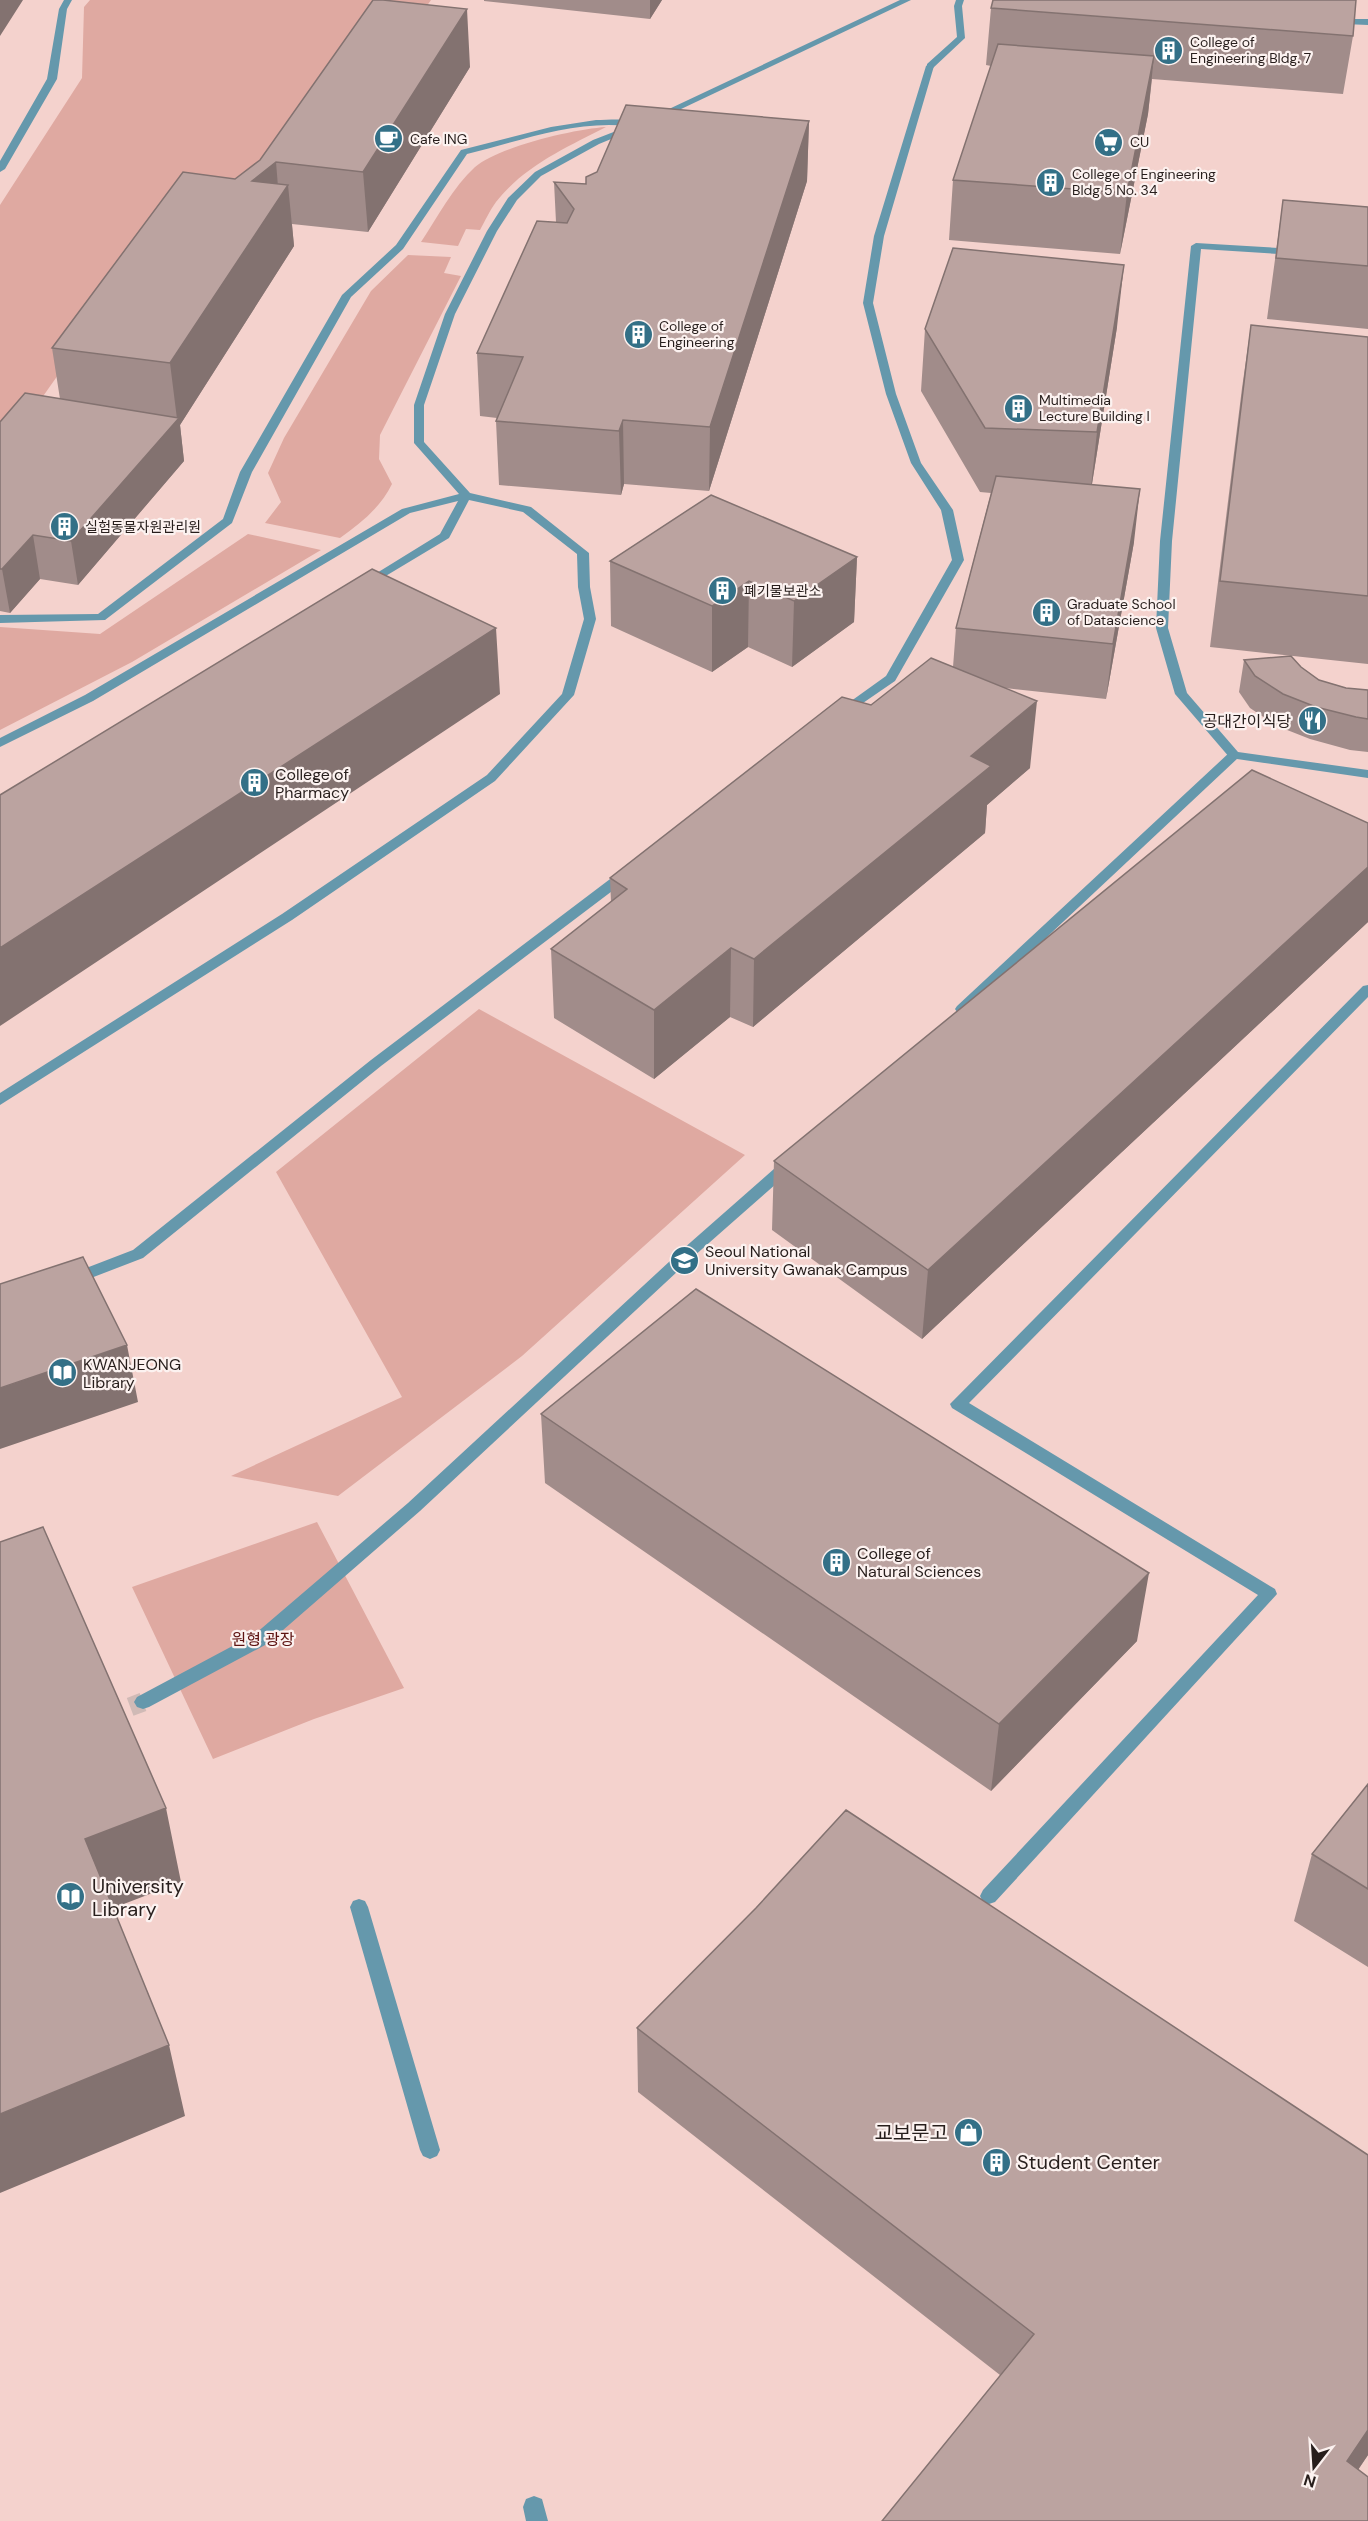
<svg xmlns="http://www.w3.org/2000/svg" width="1368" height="2521" font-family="'DM Sans','Noto Sans KR',sans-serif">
<rect width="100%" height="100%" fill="#fae1dd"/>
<path fill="#f4d2cd" d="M0,0H1368V2521H0Z"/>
<path fill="#dfa9a1" d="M90,0H431L421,14L223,218L172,213L20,429L0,489V205L82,78L84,7Z
M606,127C567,147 524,166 496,202C490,210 485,221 480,230L466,229L458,246L421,242C437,218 453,187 475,167C498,147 574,129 606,127Z
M408,255L451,257L444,273L461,276L380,435L379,459L392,484C381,507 361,523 340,538L265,523L281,502L268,473L284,438L371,291Z
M248,534L321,550L132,662L0,730V627L100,634Z
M479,1009L745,1155L522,1356L338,1496L231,1476L402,1397L276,1172Z
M317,1522L404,1688L314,1719L213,1759L132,1587Z"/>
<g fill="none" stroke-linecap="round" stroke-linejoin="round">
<path stroke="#d0bab6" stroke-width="19" stroke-dasharray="19 10" stroke-linecap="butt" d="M103,1717L143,1702"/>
<path fill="#6598ac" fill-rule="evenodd" d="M64,0H72L67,9L57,79L5,169L0,172V161L47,79L59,9Z
M900,0H911L660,119L652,117Z
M956,0H964L962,6L965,38L933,68H927V64L957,37L954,6Z
M1341,19H1368V25L1344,24L1340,21Z
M596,120C610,120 633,117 645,125L599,144L541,176L517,200L497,231L455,314L424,405V442L470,493L531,507L589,553L590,587L596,619L574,695L495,781L292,920L0,1105V1093L282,914L487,775L562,694L584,619L578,587L577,554L523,512L469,500L449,538L369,586L365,587L359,584L440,534L458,501L410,513L93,701L0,747V738L85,695L402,509L459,494L414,443V405L445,314L487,231L508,198L535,172L593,140L629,126C574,120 520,141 467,154L403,249L351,297L252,472L232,523L105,620L0,623V615L98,614L223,519L240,472L342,295L396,245L461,150L551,127Z
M1196,243L1295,249L1300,252L1295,255L1201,249L1172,541L1168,628L1187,693L1238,752L1368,770V778L1230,758L1175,694L1156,628L1160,541L1191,246Z
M1368,985V997L969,1403L1275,1589L1277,1594L995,1902L989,1904L983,1902L980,1896L983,1890L1258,1595L952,1408L950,1404L1363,986Z"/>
<path fill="#6598ac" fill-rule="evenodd" d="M1234,751L1240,755L1238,758L967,1012H957L955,1009L957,1006L1230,752Z
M788,1160L793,1161L795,1165L793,1169L693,1257L420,1511L267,1644L149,1707L143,1709L137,1707L134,1702L137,1697L255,1634L408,1503L683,1249L783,1161Z
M359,1899L365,1901L368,1907L440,2150L437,2156L430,2159L423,2156L420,2150L350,1907L353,1901Z
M534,2496L542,2499L548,2521H526L523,2507L526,2499Z"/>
<path fill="#6598ac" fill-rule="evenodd" d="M930,63L934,66L884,236L873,303L896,394L921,463L953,510L964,560L895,681L844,716L838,712L840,709L886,676L952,560L941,510L911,463L886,394L863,303L874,236L926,66Z
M627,869L632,870L634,873L632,876L381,1066L143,1258L78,1283H68L65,1279L68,1275L133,1250L371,1060L622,870Z"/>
</g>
<path fill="#a18c8a" d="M484,0H662L650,19L484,1Z
M991,8L1353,36L1343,94L1152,79L1148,114L1120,254L949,240L953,180L991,66L986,65Z
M470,67L368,232L292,224L294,246L180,425L184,461L78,585L40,579L10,613L0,611V422L60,399L52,348L235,179Z
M809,121L807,181L709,491L624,484L621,495L499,485L496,421L497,418L480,416L477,353L556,222L554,182L586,184Z
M1283,200L1368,207V329L1267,319Z
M1251,325L1368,337V664L1210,647L1242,388Z
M1117,327L1092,484L1134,542L1106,699L1005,688L1030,768L987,805L985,833L753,1027L730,1017L654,1079L554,1018L551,949L611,902L610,878L871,705L953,667L956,628L991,493L980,492L921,391L925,329Z
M857,557L854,622L792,667L748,647L712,672L611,626L610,561Z
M1244,660L1301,667L1319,680L1346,688L1368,690V752L1350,750L1310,739L1277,726L1250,708L1239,692Z
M1368,823V922L922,1339L772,1230L774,1161Z
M541,1414L1137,1641L991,1791L545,1483Z
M1368,1784V1967L1294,1921L1312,1854Z
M637,2028L1368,2155V2455L1358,2470L1000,2375L638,2092Z"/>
<path fill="#837270" d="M0,0H23L0,36Z
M650,0H662L650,19Z
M467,9L470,67L368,232L363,172Z
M1154,56L1148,114L1120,254L1127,193Z
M809,121L807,181L709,491L710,427Z
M276,162L279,199L288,185L294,246L180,425L184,461L78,585L71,541L177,419L170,363L252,181Z
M1124,265L1117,327L1090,496L1097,432Z
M623,420L624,484L621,495L619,431Z
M1140,489L1134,542L1106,699L1113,644Z
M33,535L40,579L10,613L2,569Z
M857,557L854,622L792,667L794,601Z
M749,581L748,647L712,672V606Z
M496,628L500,694L0,1026V948Z
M1037,701L1030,768L987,805L985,833L753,1027L754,959L971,756Z
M1368,867V922L922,1339L928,1270Z
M731,948L730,1017L654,1079V1010Z
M127,1345L138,1402L0,1449V1388Z
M1149,1573L1137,1641L991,1791L999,1724Z
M166,1808L181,1882L103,1912L85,1839Z
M169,2045L185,2116L0,2193V2114Z
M1368,2430V2455L1325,2518L1347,2461Z"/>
<path fill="#bba3a0" stroke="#837270" stroke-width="1.5" d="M373,0H383L467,9L363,172L276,162L252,181L288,185L170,363L52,348L183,172L235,179L260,160Z
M993,0H1356L1353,36L991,8Z
M998,44L1154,56L1127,193L953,180Z
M626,105L809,121L710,427L623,420L619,431L496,421L523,357L477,353L537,221L567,223L574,209L554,182L586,184V177L597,172Z
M1283,200L1368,207V266L1276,258Z
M953,248L1124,265L1097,432L985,428L925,329Z
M1251,325L1368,337V596L1220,581Z
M25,393L179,418L71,541L33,535L2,569H0V422Z
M996,476L1140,489L1113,644L956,628Z
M711,495L857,557L794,601L749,581L712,606L610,561Z
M372,569L496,628L0,948V795Z
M1291,656L1301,667L1319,680L1346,688L1368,690V719L1356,717L1316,707L1283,694L1255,676L1244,660Z
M931,658L1037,701L971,756L991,766L754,959L731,948L654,1010L551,949L627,889L610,878L842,697L871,705Z
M1252,770L1368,823V867L928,1270L774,1161Z
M83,1257L127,1345L0,1388V1284Z
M696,1289L1149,1573L999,1724L541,1414Z
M43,1527L166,1808L85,1839L169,2045L0,2114V1542Z
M1368,1784V1889L1312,1854Z
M846,1810L1368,2155V2430L1347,2461L1368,2477V2521H882L1034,2334L637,2028L756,1908Z"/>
<defs>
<symbol id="building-disc" viewBox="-11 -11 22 22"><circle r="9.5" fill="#337087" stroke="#fcf2f0"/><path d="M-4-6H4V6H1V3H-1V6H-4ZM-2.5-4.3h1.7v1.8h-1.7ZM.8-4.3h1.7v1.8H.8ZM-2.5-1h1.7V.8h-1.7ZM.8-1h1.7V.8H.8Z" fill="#fff"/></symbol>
<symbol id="cafe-disc" viewBox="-11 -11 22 22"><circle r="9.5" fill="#337087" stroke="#fcf2f0"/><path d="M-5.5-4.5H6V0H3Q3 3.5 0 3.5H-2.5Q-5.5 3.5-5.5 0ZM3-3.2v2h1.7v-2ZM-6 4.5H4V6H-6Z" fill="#fff"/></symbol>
<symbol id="supermarket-disc" viewBox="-11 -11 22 22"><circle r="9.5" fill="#337087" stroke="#fcf2f0"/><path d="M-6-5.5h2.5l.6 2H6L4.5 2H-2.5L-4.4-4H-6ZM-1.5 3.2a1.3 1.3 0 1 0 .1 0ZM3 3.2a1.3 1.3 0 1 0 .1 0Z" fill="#fff"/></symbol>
<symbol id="restaurant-disc" viewBox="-11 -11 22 22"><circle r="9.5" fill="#337087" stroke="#fcf2f0"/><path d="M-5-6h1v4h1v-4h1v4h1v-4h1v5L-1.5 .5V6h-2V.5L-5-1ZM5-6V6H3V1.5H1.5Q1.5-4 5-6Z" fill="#fff"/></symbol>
<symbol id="university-disc" viewBox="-11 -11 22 22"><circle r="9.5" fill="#337087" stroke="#fcf2f0"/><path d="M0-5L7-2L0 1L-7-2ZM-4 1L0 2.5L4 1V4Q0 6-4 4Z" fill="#fff"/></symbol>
<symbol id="library-disc" viewBox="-11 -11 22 22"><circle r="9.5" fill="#337087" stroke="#fcf2f0"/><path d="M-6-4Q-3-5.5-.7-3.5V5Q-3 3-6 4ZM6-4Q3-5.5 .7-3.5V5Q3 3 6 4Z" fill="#fff"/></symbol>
<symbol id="shop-disc" viewBox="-11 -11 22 22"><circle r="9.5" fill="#337087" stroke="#fcf2f0"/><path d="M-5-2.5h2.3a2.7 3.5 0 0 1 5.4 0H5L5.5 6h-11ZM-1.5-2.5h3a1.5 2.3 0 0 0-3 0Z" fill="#fff"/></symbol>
</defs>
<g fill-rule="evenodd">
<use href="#building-disc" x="1152" y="34" width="33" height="33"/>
<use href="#cafe-disc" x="372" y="122" width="33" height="33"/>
<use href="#supermarket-disc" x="1092" y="126" width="33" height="33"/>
<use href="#building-disc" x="1034" y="166" width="33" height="33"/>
<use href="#building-disc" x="622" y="318" width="33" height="33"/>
<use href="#building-disc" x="1002" y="392" width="33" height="33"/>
<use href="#building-disc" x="48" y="510" width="33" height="33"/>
<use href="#building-disc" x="706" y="574" width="33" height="33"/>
<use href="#building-disc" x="1030" y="596" width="33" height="33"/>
<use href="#restaurant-disc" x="1296" y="704" width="33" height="33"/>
<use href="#building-disc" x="238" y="766" width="33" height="33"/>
<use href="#university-disc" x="668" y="1244" width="33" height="33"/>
<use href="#library-disc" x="46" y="1356" width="33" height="33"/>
<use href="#building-disc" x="820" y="1546" width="33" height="33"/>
<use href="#library-disc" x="54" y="1880" width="33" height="33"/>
<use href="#shop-disc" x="952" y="2116" width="33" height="33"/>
<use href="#building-disc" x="980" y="2146" width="33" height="33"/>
</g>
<g text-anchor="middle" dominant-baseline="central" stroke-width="4.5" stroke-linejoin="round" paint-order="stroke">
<g font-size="14" fill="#271e1c" stroke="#fcf2f0" text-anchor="start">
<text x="1190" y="42">College of<tspan x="1190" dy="16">Engineering Bldg. 7</tspan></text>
<text x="410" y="139">Cafe ING</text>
<text x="1130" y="142">CU</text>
<text x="1072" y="174">College of Engineering<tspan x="1072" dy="16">Bldg 5 No. 34</tspan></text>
<text x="659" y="326">College of<tspan x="659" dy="16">Engineering</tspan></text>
<text x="1039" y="400">Multimedia<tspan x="1039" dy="16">Lecture Building I</tspan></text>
<text x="85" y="527">실험동물자원관리원</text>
<text x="744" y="591">폐기물보관소</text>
<text x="1067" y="604">Graduate School<tspan x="1067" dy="16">of Datascience</tspan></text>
</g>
<g font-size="16" fill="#271e1c" stroke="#fcf2f0" text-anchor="start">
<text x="1291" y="721" text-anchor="end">공대간이식당</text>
<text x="275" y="774">College of<tspan x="275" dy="18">Pharmacy</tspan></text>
<text x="705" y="1251">Seoul National<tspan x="705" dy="18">University Gwanak Campus</tspan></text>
<text x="83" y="1364">KWANJEONG<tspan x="83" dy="18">Library</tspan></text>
<text x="857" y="1553">College of<tspan x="857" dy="18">Natural Sciences</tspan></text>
</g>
<g font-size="16" fill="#5e1311" stroke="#fcf2f0">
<text x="263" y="1639">원형 광장</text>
</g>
<g font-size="20" fill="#271e1c" stroke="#fcf2f0" text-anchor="start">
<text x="92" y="1886">University<tspan x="92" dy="23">Library</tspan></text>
<text x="948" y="2133" text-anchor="end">교보문고</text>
<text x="1017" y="2162">Student Center</text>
</g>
</g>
<g transform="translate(1314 2467) rotate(197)" stroke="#fcf2f0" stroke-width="4.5" paint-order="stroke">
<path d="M0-4.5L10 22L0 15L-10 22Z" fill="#271e1c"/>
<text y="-9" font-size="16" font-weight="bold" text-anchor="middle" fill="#271e1c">N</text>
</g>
</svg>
